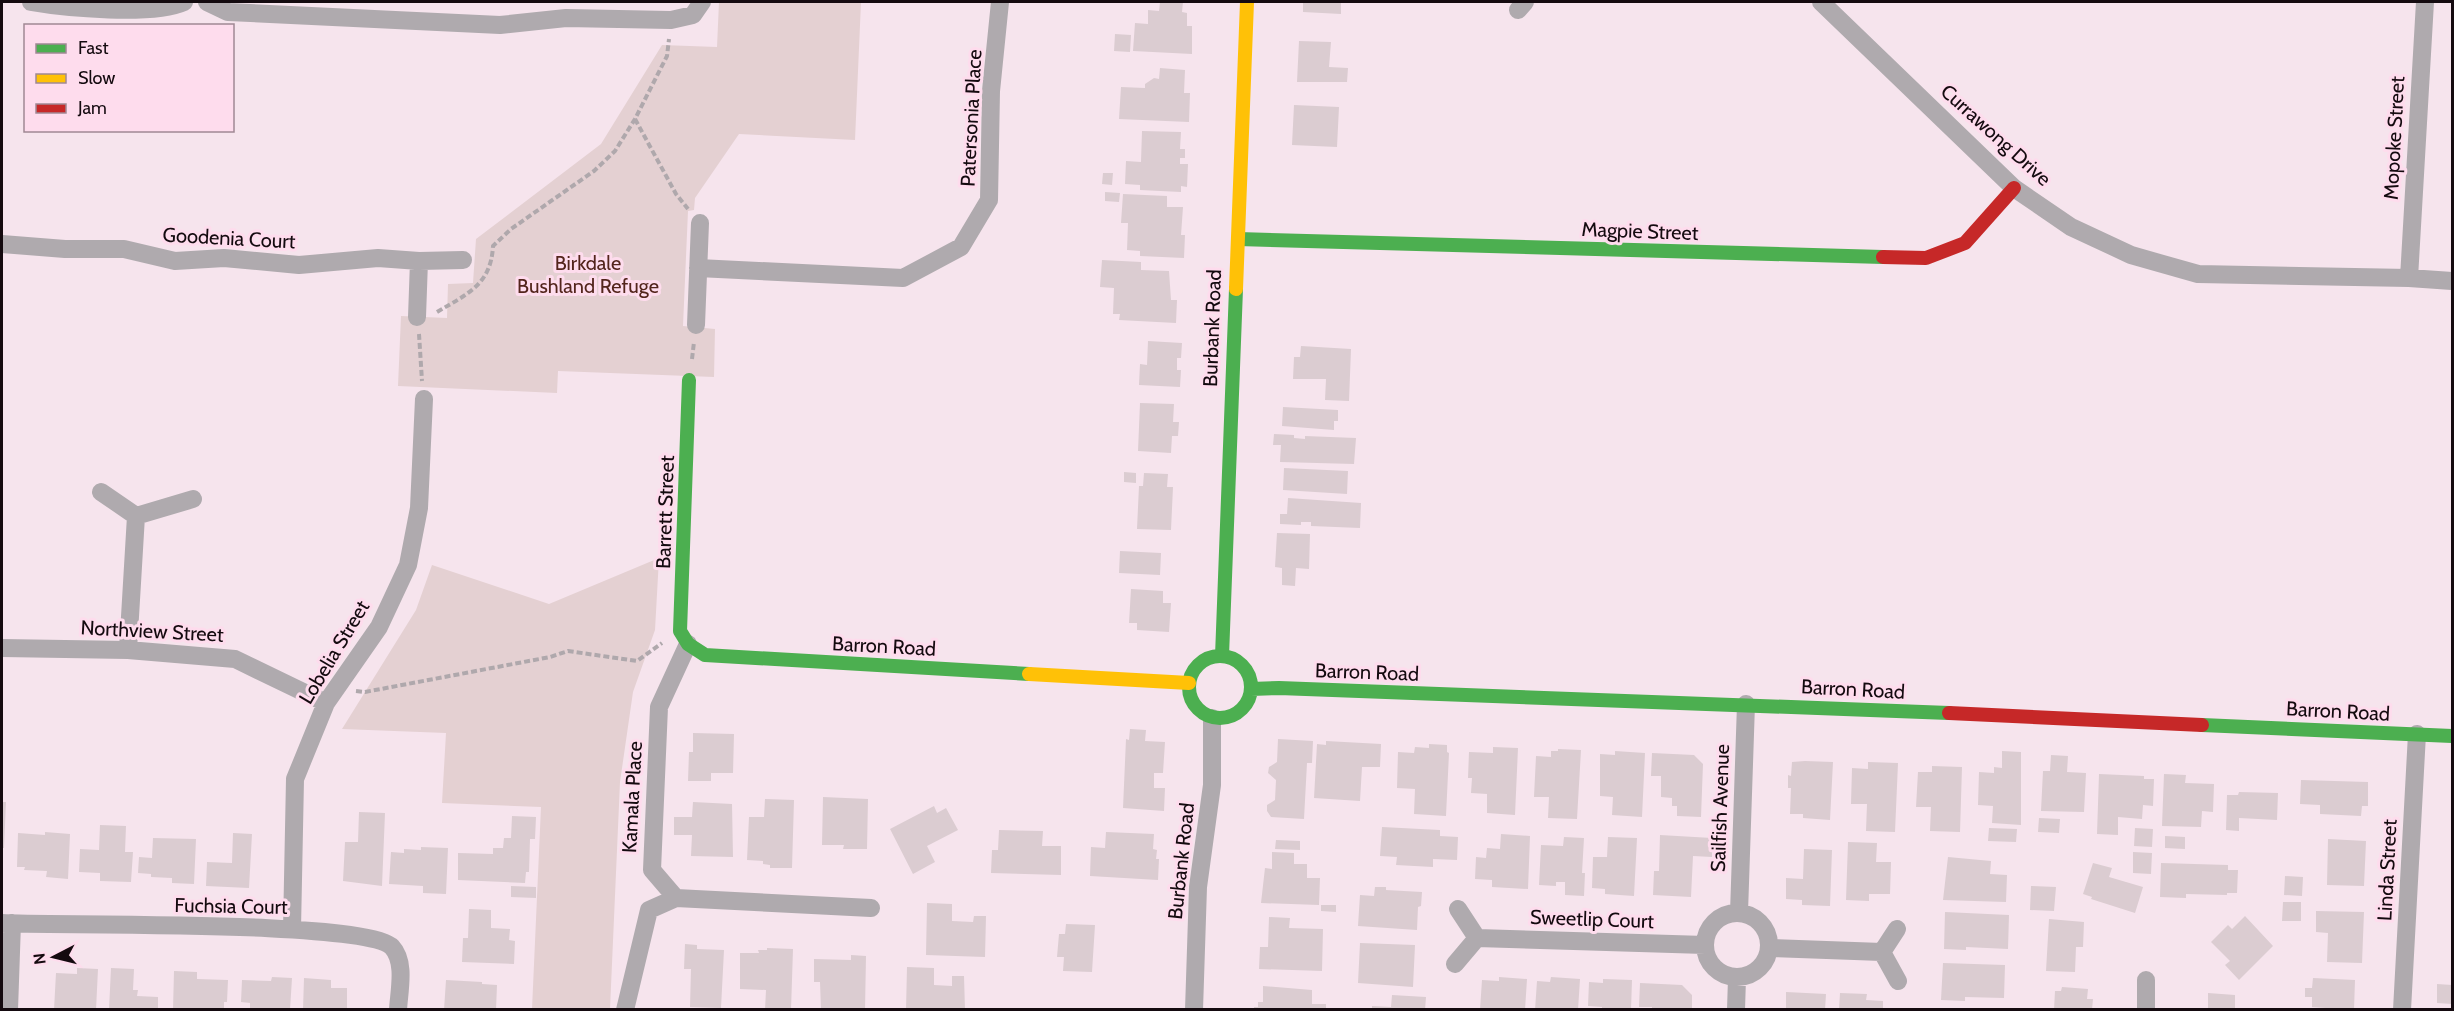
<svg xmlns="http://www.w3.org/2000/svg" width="2454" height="1011" font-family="Cabin,sans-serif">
<rect width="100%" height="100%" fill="#f6e4ed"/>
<path fill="#e4d0d2" d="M719,2H861L855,140L739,134L695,198L694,210L688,211L683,326L715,329L714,377L558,371L557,393L398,386L401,316L447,318L448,284L473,283L476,239L601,144L662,45L717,47Z
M659,558L655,630L633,692L620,782L610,1009H532L541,807L442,803L446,733L342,729L416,610L432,565L549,604Z"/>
<path fill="#dbccd1" d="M1160,2H1183L1182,12L1187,13V26H1192V54L1133,51L1135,23L1148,24V10L1159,11Z
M1303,2H1341V14L1303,12Z
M1115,34L1131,35L1130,52L1114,51Z
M1299,41L1331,42L1329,67L1348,68L1347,82H1297Z
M1160,68L1185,70L1184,93H1190L1189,122L1119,119L1121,87L1145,88V84L1154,78L1159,79Z
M1294,105L1339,107L1337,147L1292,145Z
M1142,131L1181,132L1180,149H1185V158H1180V164H1188L1187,187L1181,186V192L1140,190V185L1125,184L1126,161L1141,162Z
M1103,173H1113L1112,185L1102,184Z
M1105,192L1120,193L1119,202L1105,201Z
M1123,194L1167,196V207H1183L1181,235H1185L1184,258L1140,256V251L1127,250L1128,223H1121Z
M1102,260L1141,262V270L1169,271L1171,300H1177L1176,323L1119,320L1120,314H1113L1114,288L1100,287Z
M1148,341L1182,343L1181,358H1177V370H1181L1180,387L1139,385L1140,364L1147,365Z
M1301,346L1351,349L1349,401L1325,400L1326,379H1293L1294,357H1300Z
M1140,403L1174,404L1173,422H1179L1178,436H1172L1171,453L1138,451Z
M1283,407L1338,410V421H1334V430L1282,426Z
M1274,434L1294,435V438L1305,439V436L1356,438L1354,464L1280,462L1281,445H1273Z
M1284,468L1348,471L1347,494L1283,490Z
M1124,472L1136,473V483L1124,482Z
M1144,473L1168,474L1167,487H1173L1171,530L1137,529L1139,486H1143Z
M1288,498L1361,503L1360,528L1311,526V522H1301V525L1280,524V514H1287Z
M1277,533L1310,534L1309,569L1296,568L1295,586L1282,585V568L1275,567Z
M1120,551L1161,553L1160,575L1119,573Z
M1131,589L1163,591V603H1171L1169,632L1137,630V623H1129Z
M1130,729L1146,730L1145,741L1165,742L1163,773H1154V788H1165L1164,811L1123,808L1126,739L1129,740Z
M693,733L734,734L733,773H711V781H688L689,752H693Z
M1278,739L1313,741L1312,763H1307L1304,819L1271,817L1267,811V805L1275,800L1276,780L1268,773L1269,767L1277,762Z
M1326,741L1381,744L1380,767H1362L1360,801L1314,798L1317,744L1326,745Z
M1429,744L1447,745V752L1449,753L1446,816L1414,814L1415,789L1397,788L1398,752L1414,753L1415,747L1429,748Z
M1493,747L1518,748L1515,815L1487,813V794L1471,793L1472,778H1468L1469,752L1493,753Z
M1558,749L1581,750L1577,819L1548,818L1549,797H1534L1536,756L1551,757V751H1558Z
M1615,751L1645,753L1642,817L1612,815L1613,797L1600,796V754L1615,755Z
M2002,751L2021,752V825L1992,823L1993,806L1978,805L1979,772L1994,773V767L2002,768Z
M1652,753L1694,755L1703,764L1701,817L1677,816V806H1672V798L1661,797V776H1651Z
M2051,755L2068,756L2067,772L2086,773L2084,812L2041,811L2043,771H2050Z
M1805,761L1833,762L1830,820L1803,818V814H1790L1791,788H1788V775L1791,776L1792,762Z
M1868,762L1898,763L1895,832L1866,831L1867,804H1851L1852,768L1868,769Z
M1932,766L1962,767L1960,832L1930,831L1931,807H1916L1918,772H1932Z
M2099,774L2144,776V779H2154L2153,806L2143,805L2142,819L2118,817V835L2097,834Z
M2164,774L2186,775L2185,783L2214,784L2213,812L2202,811L2201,827L2162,826Z
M2301,780L2368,782V806H2362L2361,816L2320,814V805L2300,804Z
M2239,792L2278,793L2277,820L2239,818V831L2226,830L2227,795H2238Z
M823,797L868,799L867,849H843L844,845H822Z
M765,799L794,800L792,868H770V865L763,864V861L747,860L749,817H764Z
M2,802H6L4,848H2Z
M693,802L732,804L733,857L691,856L692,835H674V817H692Z
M934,806L937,813L946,808L958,830L927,846L935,862L913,874L890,829Z
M359,812L385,813L382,886L343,881L345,842H358Z
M512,816L536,817L535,839H530L529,872H526L525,883L458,880V853L493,854V848H503L504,838H511Z
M2039,818L2060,819L2059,833L2038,832Z
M100,825L126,826L125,852H133L131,882L100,881V873L79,872L80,849L99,850Z
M1382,827L1440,830V836L1458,837L1457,860L1433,859V867L1396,865L1397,857L1380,856Z
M1989,828L2017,829L2016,842L1988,841Z
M2135,828L2153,829L2152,847L2134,846Z
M999,830L1043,831L1042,846H1061V875L991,873L992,850H998Z
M45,832L70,834L68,879L46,877L47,871L24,870L25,867H17L18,833L45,835Z
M1106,832L1154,834L1153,849L1157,850L1156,859H1159L1158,880L1090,876L1091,847L1105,848Z
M233,833L252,834L249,888L206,886L207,862L232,863Z
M1501,834L1530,836L1528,889L1492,887V880L1475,879L1476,857L1486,858L1487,848L1500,849Z
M1660,835L1712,838V857L1693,856L1691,897L1653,895L1654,871H1659Z
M2165,836L2185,837V849L2165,848Z
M1564,837L1584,838L1582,873H1585L1584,896L1565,895V882H1556V886L1539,885L1541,845L1563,846Z
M1608,837L1637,838L1634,896L1605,894V889L1592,888L1593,857H1607Z
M153,838L196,839L194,884L172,883V878L151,877V874L138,873L139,857L152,858Z
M2328,839L2366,841L2364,886L2327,885Z
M1276,840L1300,841V850L1275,849Z
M1848,842L1877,843L1876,862H1891L1890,894H1869V901L1846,900Z
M421,847L448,848L446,894L423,893V886L389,884L391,852L404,853V849L421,850Z
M1804,849L1832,850L1830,906L1802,905V900L1786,899V878L1803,879Z
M1272,852L1294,853V864H1307V878H1320L1319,905L1261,903L1265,868L1272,869Z
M2133,852L2152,853L2151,874L2133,873Z
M1948,857L1991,861L1990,874L2007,875L2006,902L1943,900Z
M2093,863L2112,868L2109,877L2143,887L2135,913L2091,899L2092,897L2083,894Z
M2161,863L2228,865V870H2238L2237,893H2227V895L2186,894V898L2160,897Z
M2285,876L2303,877L2302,896L2284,895Z
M511,886L536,887V898L511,897Z
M2031,886L2056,887L2054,911L2030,910Z
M1375,887H1386V890L1422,892L1421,906L1418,907L1417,930L1358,926L1360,895L1374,896Z
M2283,902H2301V921H2282Z
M927,903L952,904V921L973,922L974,916H986L985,957L926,955Z
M1321,905H1336V912L1321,911Z
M469,909L491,910V928L510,929L509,940L515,941L514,964L462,962L463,938H468Z
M2316,911L2364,912L2362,963L2327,962L2328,933L2316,932Z
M1945,912L2009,915L2008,949L1966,947V950L1944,949Z
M2245,916L2273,946L2239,980L2225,965L2230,961L2211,942L2228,925L2232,929Z
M1269,917L1290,918L1289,928L1323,929L1322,971L1259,969L1260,947H1268Z
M2049,919L2084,922L2083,947H2076L2075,972L2046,971Z
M1066,924L1095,925L1092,972L1063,971L1064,957H1057L1059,934H1065Z
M1360,943L1415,945L1413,987L1358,983Z
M685,944L697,945V949L724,950L721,1008L690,1007L691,969H684Z
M767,948L793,949L791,1010H765L766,990L740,989V953H759L758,950H767Z
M851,955L866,956L865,1010H821L820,982H814V959L851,960Z
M1943,963L2005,965L2004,998L1965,997V1001L1941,1000Z
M907,967L934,968V985L952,986V976H964L965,1010H906Z
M77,968L98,969L96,1010H54L56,973L77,974Z
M111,968L134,969L133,990H138L137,996L158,997V1010H109Z
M174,971L197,972V979L228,980L227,1002H224V1010H173Z
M272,977L292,978L290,1010H250V1003L241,1002L242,980L271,981Z
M1499,977L1527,979L1525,1010H1480L1482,980L1499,981Z
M1551,977L1580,979L1578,1010H1535L1537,981L1550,982Z
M304,978L331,980V988H347V1010H303Z
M2313,978L2355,980L2354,1010L2312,1007V997H2305V988H2312Z
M1603,979L1632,980L1631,1010H1602V1007L1588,1006L1589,982L1603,983Z
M446,980L482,982V984L497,985L496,1010H444Z
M1640,983L1682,985L1692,995V1010H1652V1007H1639Z
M2437,984L2452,985V1004L2437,1003Z
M1263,986L1312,990V1004H1326V1010H1254V1007H1258V1002H1263Z
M2062,987L2088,989L2087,999H2093L2092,1010H2054L2055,991H2061Z
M1786,992L1826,994L1825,1010H1786Z
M1840,993L1867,994L1866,1000L1883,1001V1010H1839Z
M2208,993L2235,995V1010H2208Z
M1392,995L1426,997L1425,1010H1372V1006L1391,1007Z"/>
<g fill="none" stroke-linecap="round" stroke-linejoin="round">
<path stroke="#afa8ac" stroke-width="4" stroke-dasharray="6 3" stroke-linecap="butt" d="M635,119L676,194L688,209
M437,312C467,294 491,285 493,246L511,229L594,171L615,151L635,119L667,56L669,39
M419,334L422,381
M692,359L694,342
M356,691L365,692L550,657L568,651L637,661L662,643"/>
<path stroke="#afaaae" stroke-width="18" d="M31,2C65,8 153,16 184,2
M207,2L228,12L500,25L566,18L671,20L693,15L702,2
M1821,2L2014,188L2071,227L2131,255L2198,274L2409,278L2452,281
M1518,10L1525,2
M2,244L65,249H124L175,261L224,258L299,265L378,258L419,261L463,260
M698,268L903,278L961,247L989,200L991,91L1000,2
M2409,278L2425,2
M417,317L419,261
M696,325L700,223
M101,492L136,516L193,499
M688,644L659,707L652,870L676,898L871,908
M2,648L128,650L235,659L326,703
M128,650L136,516
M1705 945a32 32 0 1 1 64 0a32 32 0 1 1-64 0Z
M1739,913L1746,704
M2,923C58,926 366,920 392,947C406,962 399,991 398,1010
M292,929L295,779L326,703L379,627L408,565L419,508L424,399
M1897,929L1882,952L1898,981
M1477,938L1705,945
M1770,948L1882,952
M1455,964L1477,938L1458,909
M9,1010L12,923
M625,1010L649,910L676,898
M1194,1010L1198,887L1212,785V718
M1736,1010L1737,978
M2146,1010V980
M2402,1010L2417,734"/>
<path stroke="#4caf50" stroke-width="14" d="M1238,239L1883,257
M689,380L680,631L688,644L705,655L1029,674
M1189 687a31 31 0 1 1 62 0a31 31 0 1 1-62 0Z
M1222,656L1236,289
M1251,689L1279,688L1949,713
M2202,725L2452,736"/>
<path stroke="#ffc107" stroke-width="14" d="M1236,289L1247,2
M1029,674L1189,683"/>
<path stroke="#c62828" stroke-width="14" d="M1883,257L1926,258L1965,243L2014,188
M1949,713L2202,725"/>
</g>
<g text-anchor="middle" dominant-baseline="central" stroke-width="6" stroke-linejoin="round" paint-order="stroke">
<g font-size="20" fill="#140a0f" stroke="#fedced">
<text transform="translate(971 118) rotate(-87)">Patersonia Place</text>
<text transform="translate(1996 135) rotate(42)">Currawong Drive</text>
<text transform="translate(2394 138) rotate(-87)">Mopoke Street</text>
<text transform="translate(1640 231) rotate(2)">Magpie Street</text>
<text transform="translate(229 238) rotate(3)">Goodenia Court</text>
<text transform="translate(1212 328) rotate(-88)">Burbank Road</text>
<text transform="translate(665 512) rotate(-88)">Barrett Street</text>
<text transform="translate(152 631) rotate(3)">Northview Street</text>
<text transform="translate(884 646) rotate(3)">Barron Road</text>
<text transform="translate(334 652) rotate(-59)">Lobelia Street</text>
<text transform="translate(1367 672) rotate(2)">Barron Road</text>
<text transform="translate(1853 689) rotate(3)">Barron Road</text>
<text transform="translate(2338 711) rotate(3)">Barron Road</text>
<text transform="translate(632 797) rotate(-87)">Kamala Place</text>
<text transform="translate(1720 808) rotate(-88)">Sailfish Avenue</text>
<text transform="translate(1181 861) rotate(-84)">Burbank Road</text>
<text transform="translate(2387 870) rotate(-87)">Linda Street</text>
<text transform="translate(231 906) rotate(1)">Fuchsia Court</text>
<text transform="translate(1592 919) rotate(2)">Sweetlip Court</text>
</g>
<g font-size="20" fill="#53251c" stroke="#fedced">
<text x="588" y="263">Birkdale<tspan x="588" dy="23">Bushland Refuge</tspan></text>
</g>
</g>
<rect width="2454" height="1011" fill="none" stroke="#140a0f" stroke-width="6"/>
<rect x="24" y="24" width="210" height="108" fill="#fedced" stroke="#a08894" stroke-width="1.5"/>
<rect x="36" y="44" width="30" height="9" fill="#4caf50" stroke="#a08894" stroke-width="1.5"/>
<text x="78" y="54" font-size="18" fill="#140a0f">Fast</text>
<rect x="36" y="74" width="30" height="9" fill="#ffc107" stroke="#a08894" stroke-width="1.5"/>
<text x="78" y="84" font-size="18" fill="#140a0f">Slow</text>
<rect x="36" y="104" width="30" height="9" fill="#c62828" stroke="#a08894" stroke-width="1.5"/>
<text x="78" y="114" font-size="18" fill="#140a0f">Jam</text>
<g transform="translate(54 957) rotate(263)" stroke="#fedced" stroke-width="4.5" paint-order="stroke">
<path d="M0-4.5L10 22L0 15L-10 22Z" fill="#140a0f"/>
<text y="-9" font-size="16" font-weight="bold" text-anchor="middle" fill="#140a0f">N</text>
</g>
</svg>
